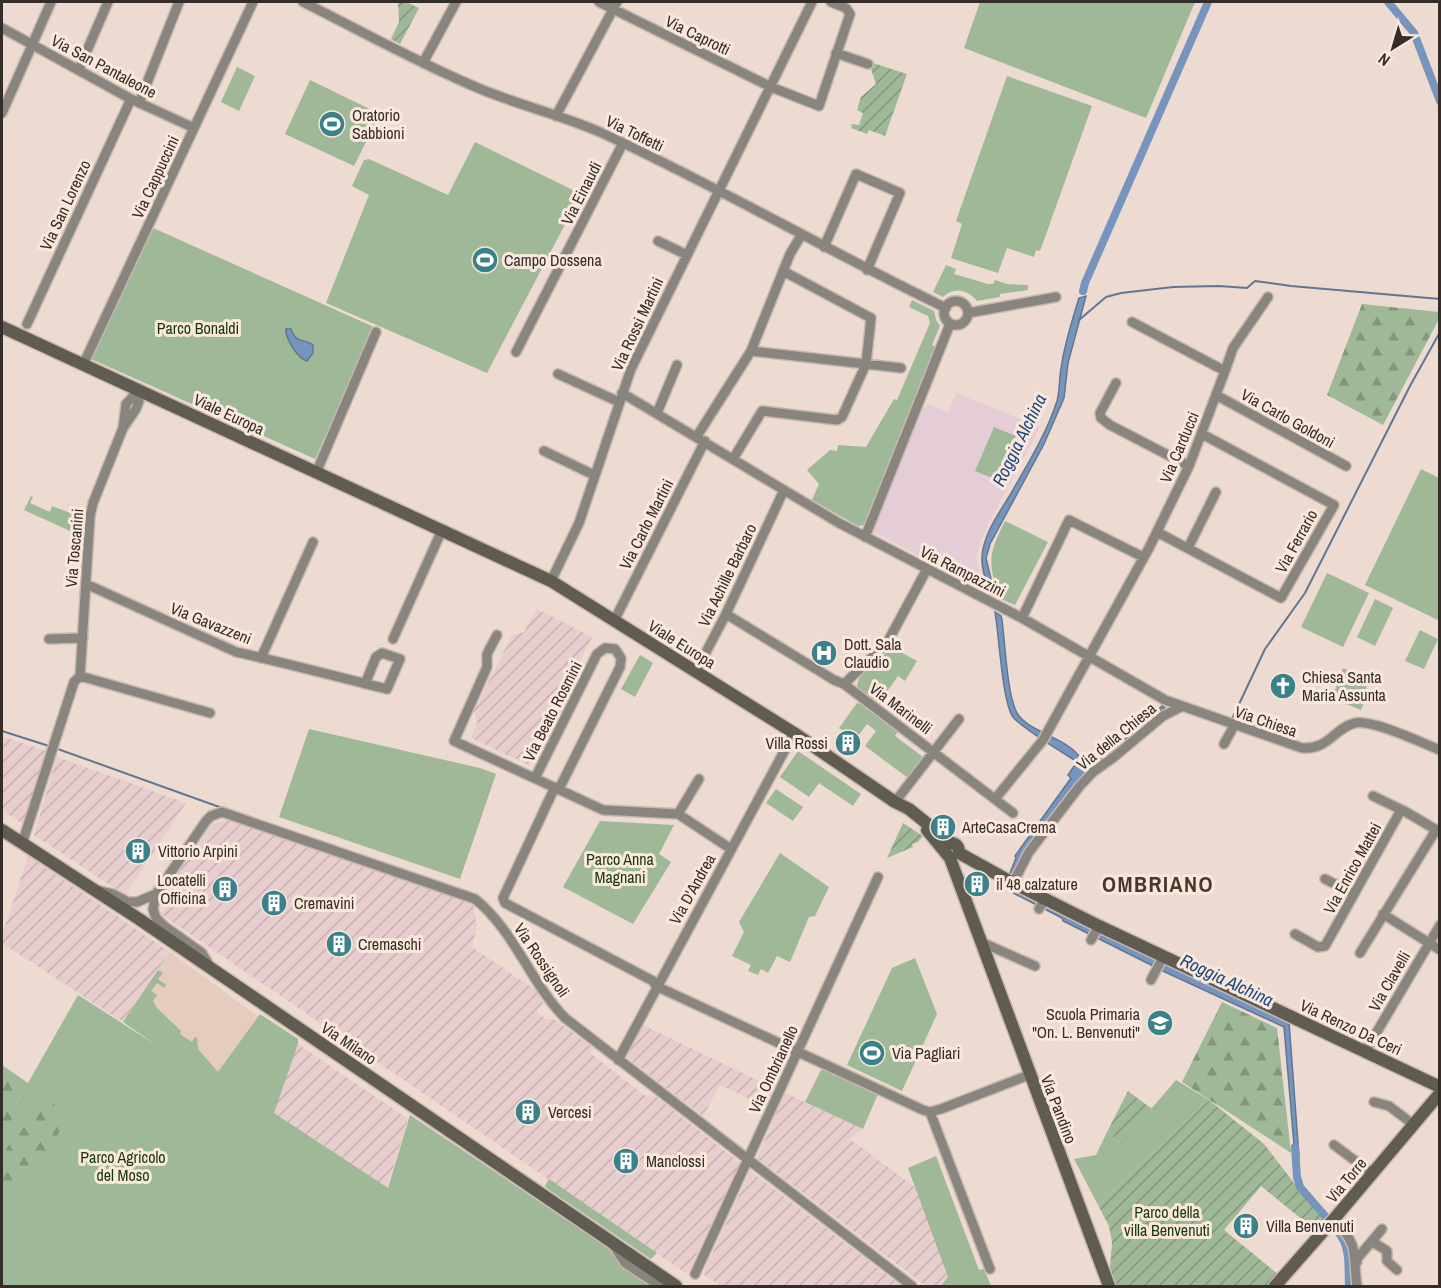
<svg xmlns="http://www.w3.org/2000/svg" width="1441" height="1288" font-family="'Archivo Narrow',sans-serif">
<defs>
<pattern id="industrial-furrows" width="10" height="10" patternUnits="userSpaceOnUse" patternTransform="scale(1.5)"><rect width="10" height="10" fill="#e8cdce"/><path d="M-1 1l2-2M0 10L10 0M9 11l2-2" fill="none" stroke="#c8b0b1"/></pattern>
<pattern id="forest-firs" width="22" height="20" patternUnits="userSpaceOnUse" patternTransform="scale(1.5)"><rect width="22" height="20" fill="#9fb898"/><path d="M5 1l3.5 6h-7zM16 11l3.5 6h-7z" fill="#82967c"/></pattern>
<pattern id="garden-furrows" width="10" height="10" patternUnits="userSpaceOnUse" patternTransform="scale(1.5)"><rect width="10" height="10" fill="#9fb898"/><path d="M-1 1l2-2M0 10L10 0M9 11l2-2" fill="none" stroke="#82967c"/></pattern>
</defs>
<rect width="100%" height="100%" fill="#eddad0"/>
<path fill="#e6ccbe" d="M170,952L262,1019L218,1084L123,1022Z"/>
<path fill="url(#industrial-furrows)" d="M537,609L592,637L528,765L471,738L477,723L474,711L512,635L524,632Z
M2,736L49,752L24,825L2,810Z
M57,757L186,803L125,895L34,835Z
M231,819L462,898L473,905L477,927L472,947L536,990L543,1003L536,1012L546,1019H554L593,1048L590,1053L647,1097L654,1095L740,1163L687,1274L161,914L172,897L165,891L212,824Z
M28,856L170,952L123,1022L2,943V936Z
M643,1025L774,1088L765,1106L720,1085L703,1116L625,1056Z
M298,1044L408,1119L387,1188L269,1116Z
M785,1093L863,1129L850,1139L916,1188L948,1277L941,1286H926L757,1158Z
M750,1171L774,1189L901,1286H722L703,1274Z"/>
<path fill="#e5cdd8" d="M956,393L1040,427L986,528L978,549L976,559L983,590L872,531L923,407L926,408L928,404L948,412Z"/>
<path fill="#9fb898" d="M980,2H1195L1146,118L964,48Z
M237,67L255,76L239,111L221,102Z
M1007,76L1092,106L1040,251L1036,250L1034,257L1007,248L998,273L951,258L962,224L956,221Z
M310,80L380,114L354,166L285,134Z
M475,142L581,194L487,373L326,303L369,195L352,186L364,160L369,159L448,195Z
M151,227L374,327L315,459L89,358Z
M946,265L956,269L954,274L988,284H993L995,280L1007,284L1028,285V290L1000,294V297L977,301C967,289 954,287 943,297L933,292Z
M912,300L934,311L936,320L940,326L932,345L936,347L864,525L858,526L812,500L819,484L807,470L830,450L837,451L838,445L866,447L894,399L897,400L930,323L928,316L909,307Z
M994,427L1016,436L997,480L975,471Z
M1421,469L1439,478L1440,616L1438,620L1365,585Z
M31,496L33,497L30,503L50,512L52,506C71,514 82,513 81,536L24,510Z
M1005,521L1048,542L1015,605L1001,599C987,564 988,555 1005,521Z
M1327,573L1369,593L1343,647L1301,627Z
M1375,599L1393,608L1375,646L1357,637Z
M1420,630L1438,639L1424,669L1405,661Z
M893,648L917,661L905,681L898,676L878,704L857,687C858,670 880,658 893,648Z
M640,655L653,663L635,697L621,689Z
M1343,668C1367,678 1372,685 1361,710L1332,698Z
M857,703L861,704L898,731L895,736L923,757L908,778L865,746L876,731L867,724L855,740L839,728Z
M309,729L480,768L496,774L460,879L279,817Z
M798,751L861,794L853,806L819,783L809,797L780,777Z
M776,789L803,807L793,821L766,803Z
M600,821L674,825L659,854L671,862L633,924L563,887Z
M780,853L829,887L815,916L809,917L790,962L777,956L768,973L761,969L758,975L748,971L751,965L732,956L744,932L739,922Z
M915,958L937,1014L902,1091L847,1065L892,968Z
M158,970L163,973L158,979L166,985L164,988L157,983L151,991L157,995L153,1001L157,1008L181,1031L180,1034L192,1042L195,1037L197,1038L198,1049L218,1072L260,1014L298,1039V1044L274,1113L388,1188L410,1115L568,1221L570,1219L608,1244L613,1252L665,1286H2V1065L28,1083L78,995L156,1045L123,1022Z
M822,1068L878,1094L863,1129L805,1102Z
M1176,1080L1209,1100L1098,1205L1074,1159L1096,1155L1107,1132L1121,1144Z
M936,1156L979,1270L984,1269L991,1286H941L948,1277L908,1168Z
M549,1179L657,1253L651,1259L548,1189L545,1186Z"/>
<path fill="url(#forest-firs)" d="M1362,304L1439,312V319L1383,425L1327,395Z
M1222,1002L1277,1028L1291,1153L1182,1082Z
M2,1066L30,1086L2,1136Z
M36,1093L71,1115L14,1197L7,1202H2V1158Z"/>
<path fill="url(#garden-furrows)" d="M398,2H406L419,8L400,44L391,39L399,22Z
M873,63L907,74L885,136L869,130L867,134L851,128L852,124L859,125L863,113L857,110L861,97L876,84L871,69Z
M903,823L923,836L918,842L912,844L913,847L887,858Z
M1128,1091L1152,1109L1121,1144L1107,1132Z
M1209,1100L1264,1144L1308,1201L1326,1219L1316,1231L1261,1186L1224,1230L1279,1275L1269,1286H1117L1110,1269L1112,1242L1109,1226L1098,1205Z"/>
<path fill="#7595be" stroke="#627691" stroke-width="1.5" d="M1086,296L1068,363L1064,398L1044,444L990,544L986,558L996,600L991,597C987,585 981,570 982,557C983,535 999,513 1010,495C1027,465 1047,433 1057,401C1060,390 1059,379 1061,369C1064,345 1072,321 1079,298Z
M286,329H291C296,344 303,338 313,345V353L307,361C298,359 285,338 286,329Z
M995,612L1001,616L1002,620C1005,642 1007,695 1017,713C1030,735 1073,736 1086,767L1113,749L1162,706L1165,708L1102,762L1015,875L1010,873L1016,858L1015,856L1071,778L1068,775L1077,762C1064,753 1020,727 1013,717C1002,701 999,634 995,612Z
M1007,885L1108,937L1289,1022L1299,1156H1295L1284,1027L1165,972L1063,921L1062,918L1015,894L1006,887Z"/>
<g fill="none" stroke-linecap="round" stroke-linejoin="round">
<path stroke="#627691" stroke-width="2" d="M1079,320L1106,297L1121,293L1173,287L1219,286L1247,288L1255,281L1291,286L1440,299
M1233,717L1265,649L1305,593L1410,386L1440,332
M2,731L49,746
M55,748L225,809"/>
<path stroke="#7595be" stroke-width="8" d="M1388,2L1414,33L1440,101
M1083,291L1085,283L1208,2
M1295,1147L1297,1177L1300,1187L1326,1217
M1338,1232C1351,1247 1348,1267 1349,1286"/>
<defs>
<path id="street" d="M303,2C361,31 418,63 478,88C518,105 562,115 602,133C719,187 830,252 946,308
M599,2L771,87L819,106L850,14L846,8L831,2
M2,28L131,99L194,128
M836,53L868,64
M423,63L456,2
M79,69L108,2
M139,103L179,2
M2,113L51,2
M556,116L617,2
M658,241L687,255
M824,247L856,174L900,193L867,270
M944 313a12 12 0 1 1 24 0a12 12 0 1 1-24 0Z
M968,313L1056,297
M27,324L131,99
M751,351L901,368
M516,352L623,143
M83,365L253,2
M1225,371L1233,348L1268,297
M558,374L619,402
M1116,383L1100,413L1101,418L1110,425L1189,466
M622,393L839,523L1022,618L1165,700L1302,748C1329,750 1334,728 1355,723C1372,719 1422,743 1440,750
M1216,395L1346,466
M657,413L677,365
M123,428L126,404L138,391
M697,436L751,351L790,254L802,234
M544,451L594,475
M733,459L762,411L837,420L842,417L866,364L871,318L783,271
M316,473L376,332
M1157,532L1281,598L1334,505L1202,434
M865,537L950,324
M1188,548L1216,492
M551,581L579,523L631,369L812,2
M86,584L236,652C287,663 337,677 387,689L400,659L382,653L376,657L365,684
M726,614L834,680L844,684L1013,813
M1022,618L1069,520L1143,557
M614,621L705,441
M497,635L487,654V667L454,741L603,810L678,814L731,849
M49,639L83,638
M393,639L442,530
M261,658L313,542
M696,671L726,614L784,490
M80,676L210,713
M844,684L887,643L927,569
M1224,744L1234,726
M1086,762L1093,772
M535,778L597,654L605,648L615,649L621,658L620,667L559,789
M555,787L503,898L505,903L653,981L656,986L923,1110L930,1112L941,1109L1029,1075
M1373,796L1406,812L1440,832
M995,799L1043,740L1149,548L1189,466L1225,371L1132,322
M895,802L959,719
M678,814L699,779
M22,844L74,682L80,676L90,516L93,503L123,428L136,409L139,401L138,391
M1325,879L1354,894
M1013,883L1029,852L1079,787L1093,772L1114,757L1163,716L1181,707
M100,891L113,894L128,902H137L156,894L206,821L211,816L222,812L475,899C514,930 530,982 565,1018L912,1286
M156,894L153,909L156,918L164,926L202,953L209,965
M1039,909L1045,899
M1383,914L1440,950
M1295,934L1318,947L1325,946L1401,810
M1091,940L1099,926
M981,942L1035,966
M1360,953L1436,830
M1151,980L1163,957
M1365,1052L1440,925
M618,1060L794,733
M1374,1102L1389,1106L1414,1125
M930,1112L990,1269
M1334,1145L1373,1174
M1334,1219C1361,1249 1352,1251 1357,1286
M1373,1242L1387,1251V1261L1397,1270
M614,1246L625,1263L660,1286
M1357,1262L1356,1260L1382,1229
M695,1274L878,877"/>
<path id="secondary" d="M2,327L551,581L794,733L895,802L909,809L951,843C957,844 959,847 959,853
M2,830L139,919L676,1286
M927,830L950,858L1109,1286
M959,853L1013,883L1099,926L1440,1087
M1275,1286L1334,1219L1440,1093"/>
</defs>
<use href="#street" stroke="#c8b7af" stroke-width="12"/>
<use href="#secondary" stroke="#c8b7af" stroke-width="15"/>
<use href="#street" stroke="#88857e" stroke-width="9"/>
<use href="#secondary" stroke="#605c51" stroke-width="12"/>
</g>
<defs>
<symbol id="stadium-disc" viewBox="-11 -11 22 22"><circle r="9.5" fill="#3a8189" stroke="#fbe8dd"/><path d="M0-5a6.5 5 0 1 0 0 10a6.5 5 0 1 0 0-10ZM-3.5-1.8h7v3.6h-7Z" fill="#fff"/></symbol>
<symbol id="hospital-disc" viewBox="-11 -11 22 22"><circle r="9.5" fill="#3a8189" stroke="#fbe8dd"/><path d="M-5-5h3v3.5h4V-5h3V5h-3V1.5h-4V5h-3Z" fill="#fff"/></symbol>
<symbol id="church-disc" viewBox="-11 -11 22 22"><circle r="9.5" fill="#3a8189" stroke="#fbe8dd"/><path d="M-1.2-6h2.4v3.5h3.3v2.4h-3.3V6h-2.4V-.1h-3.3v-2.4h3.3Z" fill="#fff"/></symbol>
<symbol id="building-disc" viewBox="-11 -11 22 22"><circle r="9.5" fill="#3a8189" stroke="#fbe8dd"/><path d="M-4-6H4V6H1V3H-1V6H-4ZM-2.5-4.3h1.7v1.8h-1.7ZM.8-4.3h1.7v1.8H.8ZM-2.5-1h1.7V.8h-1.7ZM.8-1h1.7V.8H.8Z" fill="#fff"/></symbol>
<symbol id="school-disc" viewBox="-11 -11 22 22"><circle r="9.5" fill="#3a8189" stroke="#fbe8dd"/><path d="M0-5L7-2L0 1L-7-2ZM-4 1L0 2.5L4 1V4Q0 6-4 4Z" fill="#fff"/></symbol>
</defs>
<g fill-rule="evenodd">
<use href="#stadium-disc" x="317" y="109" width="30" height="30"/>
<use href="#stadium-disc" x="470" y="245" width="30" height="30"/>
<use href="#hospital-disc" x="809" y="638" width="30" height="30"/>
<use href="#church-disc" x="1268" y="671" width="30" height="30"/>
<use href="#building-disc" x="833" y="728" width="30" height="30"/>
<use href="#building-disc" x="928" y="812" width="30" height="30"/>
<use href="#building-disc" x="123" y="836" width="30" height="30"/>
<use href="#building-disc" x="962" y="869" width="30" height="30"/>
<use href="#building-disc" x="210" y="874" width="30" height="30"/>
<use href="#building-disc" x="259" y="888" width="30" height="30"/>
<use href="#building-disc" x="324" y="929" width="30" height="30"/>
<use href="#school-disc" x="1145" y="1008" width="30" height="30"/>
<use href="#stadium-disc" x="857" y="1038" width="30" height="30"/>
<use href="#building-disc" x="513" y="1097" width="30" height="30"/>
<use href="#building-disc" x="611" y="1146" width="30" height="30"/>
<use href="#building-disc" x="1231" y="1211" width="30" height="30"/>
</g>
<g text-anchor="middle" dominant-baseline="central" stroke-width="6" stroke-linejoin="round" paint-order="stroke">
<g font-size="16" fill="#342d29" stroke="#fbe8dd">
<text transform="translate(698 35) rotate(26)">Via Caprotti</text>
<text transform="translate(104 66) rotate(28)">Via San Pantaleone</text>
<text transform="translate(635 133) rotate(26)">Via Toffetti</text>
<text transform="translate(155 177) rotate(-65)">Via Cappuccini</text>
<text transform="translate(581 193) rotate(-63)">Via Einaudi</text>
<text transform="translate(65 205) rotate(-65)">Via San Lorenzo</text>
<text transform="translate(637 324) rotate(-65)">Via Rossi Martini</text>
<text transform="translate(229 414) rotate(25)">Viale Europa</text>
<text transform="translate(1288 418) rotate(29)">Via Carlo Goldoni</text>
<text transform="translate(1179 447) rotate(-67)">Via Carducci</text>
<text transform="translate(646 524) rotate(-63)">Via Carlo Martini</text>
<text transform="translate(1296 541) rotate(-61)">Via Ferrario</text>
<text transform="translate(74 548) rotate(-85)">Via Toscanini</text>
<text transform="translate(963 571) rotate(27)">Via Rampazzini</text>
<text transform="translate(727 575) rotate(-64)">Via Achille Barbaro</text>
<text transform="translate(211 623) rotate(22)">Via Gavazzeni</text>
<text transform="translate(682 644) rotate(32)">Viale Europa</text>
<text transform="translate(901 708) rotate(37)">Via Marinelli</text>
<text transform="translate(552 711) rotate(-63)">Via Beato Rosmini</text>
<text transform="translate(1266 721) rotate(19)">Via Chiesa</text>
<text transform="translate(1116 736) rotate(-39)">Via della Chiesa</text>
<text transform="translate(1352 868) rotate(-61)">Via Enrico Mattei</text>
<text transform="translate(692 889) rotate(-61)">Via D'Andrea</text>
<text transform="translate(542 960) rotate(56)">Via Rossignoli</text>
<text transform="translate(1389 981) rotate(-60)">Via Clavelli</text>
<text transform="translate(1351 1027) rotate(25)">Via Renzo Da Ceri</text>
<text transform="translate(349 1043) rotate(34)">Via Milano</text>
<text transform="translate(773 1069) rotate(-65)">Via Ombrianello</text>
<text transform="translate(1059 1109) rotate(69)">Via Pandino</text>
<text transform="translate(1346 1180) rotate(-50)">Via Torre</text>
</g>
<g font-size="16" fill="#342d29" stroke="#fbe8dd" text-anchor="start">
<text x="352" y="115">Oratorio<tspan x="352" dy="18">Sabbioni</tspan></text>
<text x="504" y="260">Campo Dossena</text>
<text x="844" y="644">Dott. Sala<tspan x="844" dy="18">Claudio</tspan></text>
<text x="1302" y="677">Chiesa Santa<tspan x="1302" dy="18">Maria Assunta</tspan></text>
<text x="828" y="743" text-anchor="end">Villa Rossi</text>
<text x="962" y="827">ArteCasaCrema</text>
<text x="158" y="851">Vittorio Arpini</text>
<text x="206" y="880" text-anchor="end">Locatelli<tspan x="206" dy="18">Officina</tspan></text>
<text x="996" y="884">il 48 calzature</text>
<text x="294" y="903">Cremavini</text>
<text x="358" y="944">Cremaschi</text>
<text x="1140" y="1014" text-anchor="end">Scuola Primaria<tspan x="1140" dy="18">"On. L. Benvenuti"</tspan></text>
<text x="892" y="1053">Via Pagliari</text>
<text x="548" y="1112">Vercesi</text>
<text x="646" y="1161">Manclossi</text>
<text x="1266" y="1226">Villa Benvenuti</text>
</g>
<g font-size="16" fill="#16370a" stroke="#fbe8dd">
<text x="198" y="328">Parco Bonaldi</text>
<text x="620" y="859">Parco Anna<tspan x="620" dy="18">Magnani</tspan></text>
<text x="123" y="1157">Parco Agricolo<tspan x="123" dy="18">del Moso</tspan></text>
<text x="1167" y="1212">Parco della<tspan x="1167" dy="18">villa Benvenuti</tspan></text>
</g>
<g font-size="18" font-style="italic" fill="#1e497e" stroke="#fbe8dd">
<text transform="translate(1019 440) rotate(-64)">Roggia Alchina</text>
<text transform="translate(1227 980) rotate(25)">Roggia Alchina</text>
</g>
<g font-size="22" font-weight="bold" letter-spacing="1.5" fill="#473830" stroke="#fbe8dd">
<text x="1158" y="884">OMBRIANO</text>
</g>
</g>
<rect width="1441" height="1288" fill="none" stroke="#342d29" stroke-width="6"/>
<g transform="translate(1393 48) rotate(217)" stroke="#fbe8dd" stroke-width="4.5" paint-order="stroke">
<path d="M0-4.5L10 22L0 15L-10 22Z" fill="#342d29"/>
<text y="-9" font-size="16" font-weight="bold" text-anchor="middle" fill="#342d29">N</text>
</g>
</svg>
